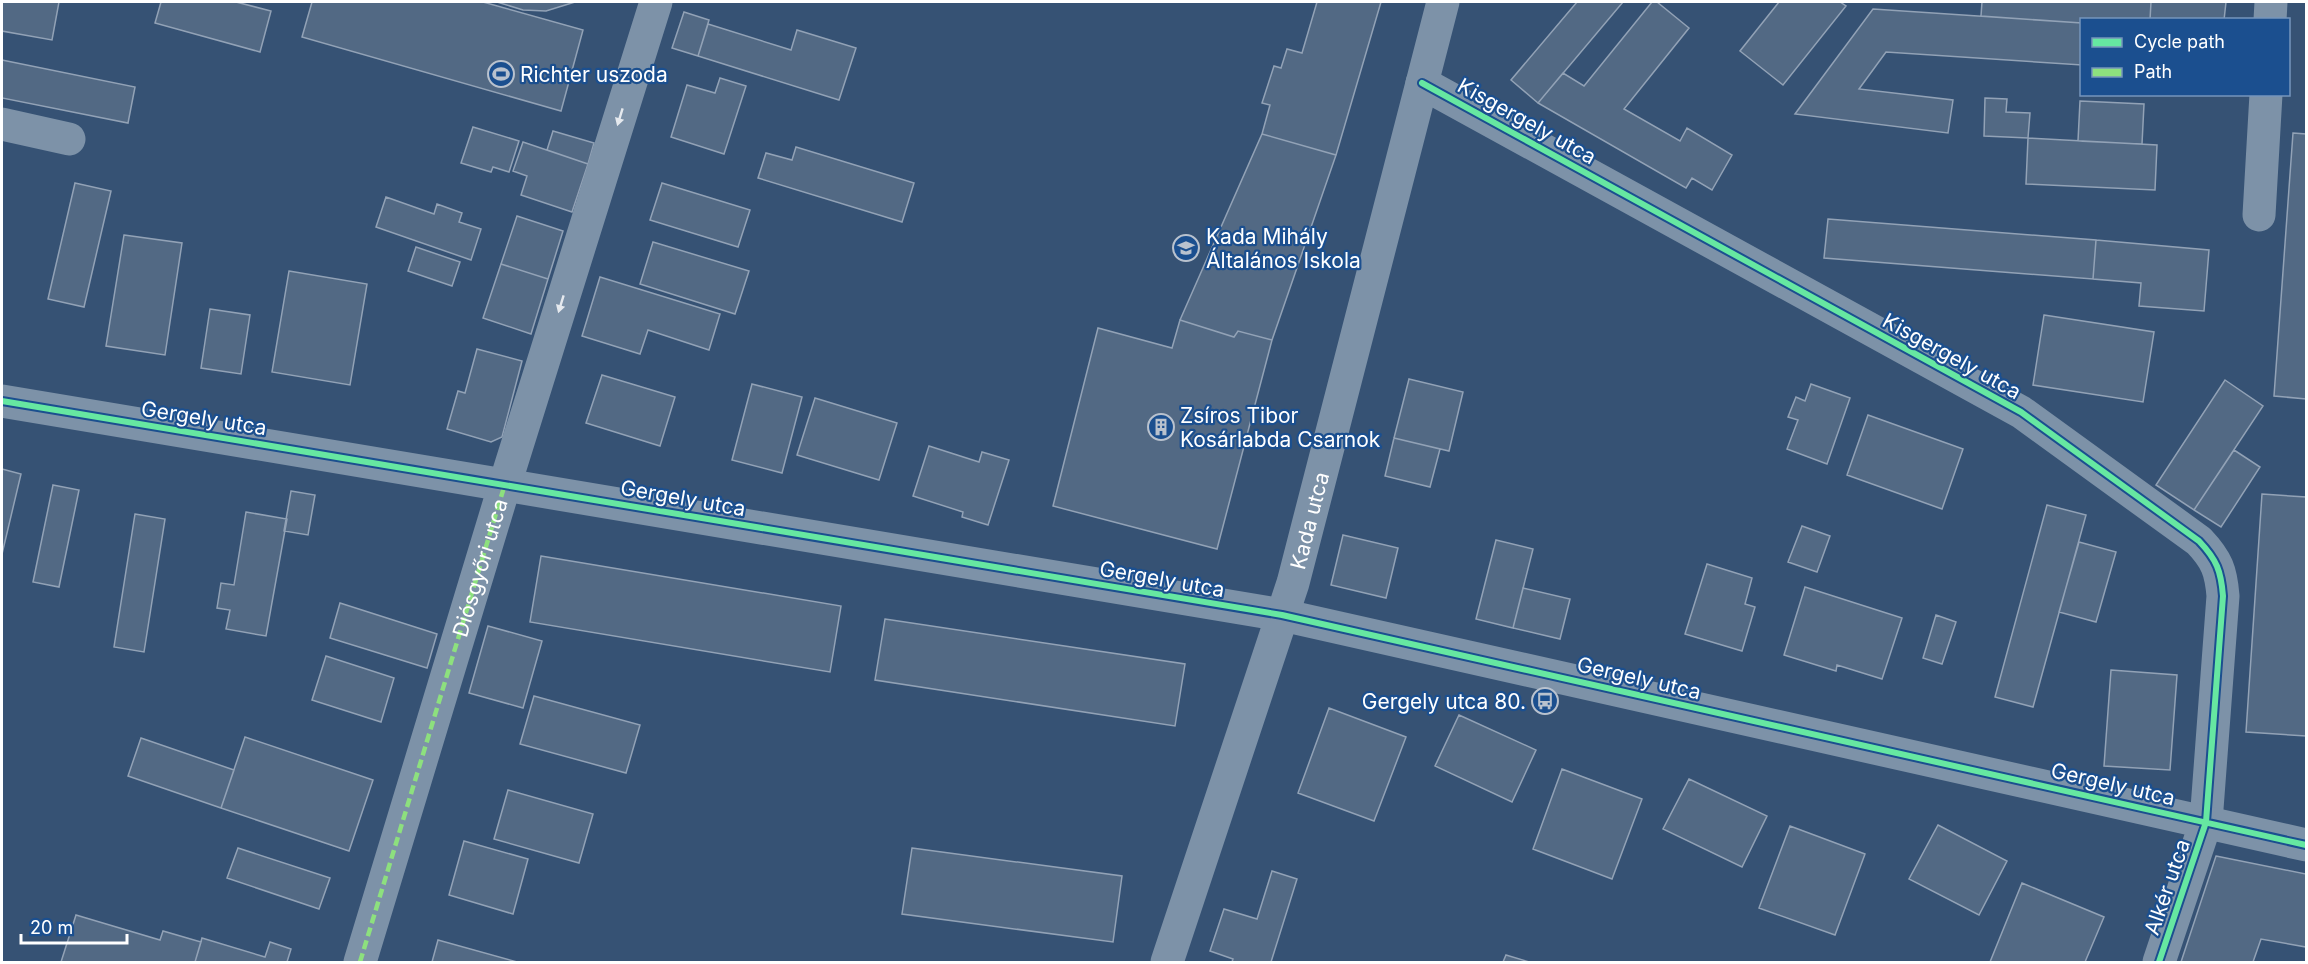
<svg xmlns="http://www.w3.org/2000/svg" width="2308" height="964" font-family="Inter,sans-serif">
<rect width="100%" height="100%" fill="#365274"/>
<path fill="#526984" stroke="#92a2b6" stroke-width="1.5" d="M2,2H59L52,40L2,31Z
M161,2H236L271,11L260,52L155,23Z
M312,2H483L583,30L561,111L302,37Z
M497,2H575L546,11L523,10Z
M1317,2H1381L1336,155L1262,134L1270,105L1262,103L1274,66L1281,68L1287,49L1302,53Z
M1577,2H1623L1538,103L1511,80Z
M1652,2H1657L1689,28L1624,109L1680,141L1687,128L1732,155L1712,190L1692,178L1686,188L1538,103L1563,73L1584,86Z
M1779,2H1840L1846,6L1783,85L1740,51Z
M1982,2H2151L2150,20H2082V23L1981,16Z
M2151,2H2226L2224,20H2150Z
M1873,9L2082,23V65L1886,52L1859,89L1953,100L1948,133L1795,114Z
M684,12L709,20L698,56L672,48Z
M708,24L791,50L797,30L856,48L839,100L698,56Z
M2,60L135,87L128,123L2,98Z
M720,78L746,86L724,154L671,137L687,85L715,93Z
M1985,98L2007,99L2006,112L2030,113L2028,138L1984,136Z
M2080,101L2144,104L2142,144L2078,141Z
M473,127L519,141L509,172L493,167L491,172L461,163Z
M553,131L594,143L588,164L547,150Z
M2293,133L2306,134V399L2274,396Z
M1262,134L1336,155L1272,340L1238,331L1234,337L1180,320Z
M2028,138L2157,145L2155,190L2026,184Z
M523,142L588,164L572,212L521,195L527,176L513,171Z
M796,147L914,183L902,222L758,178L766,153L792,160Z
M75,183L111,191L84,307L48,299Z
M662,183L750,210L738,247L650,220Z
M386,197L434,214L437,204L462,213L459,222L481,229L471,260L376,227Z
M517,216L563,231L548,279L501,264Z
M1828,219L2096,240L2093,279L1824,258Z
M124,235L182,243L165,355L106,346Z
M2096,240L2209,250L2204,311L2139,306L2141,283L2093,279Z
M653,242L749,271L735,314L640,284Z
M416,247L460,262L452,286L408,271Z
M501,264L548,279L531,334L483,318Z
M289,271L367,284L350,385L272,372Z
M600,277L720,314L709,350L648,330L640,354L582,336Z
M210,309L250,315L241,374L201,368Z
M2044,315L2154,332L2143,402L2033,385Z
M1180,320L1234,337L1238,331L1272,340L1217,549L1053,506L1098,328L1172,348Z
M477,349L522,361L502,437L491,442L447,429L458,391L465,393Z
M602,375L675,397L660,446L586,423Z
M1409,379L1463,392L1449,451L1394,438Z
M2225,380L2263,406L2194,510L2156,485Z
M752,384L802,397L782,473L732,460Z
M1811,384L1850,398L1827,464L1787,449L1798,420L1788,417L1796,397L1805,401Z
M815,398L897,423L879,480L797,455Z
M1868,415L1963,449L1942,509L1847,475Z
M1394,438L1440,449L1430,487L1385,476Z
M929,446L979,462L982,452L1009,460L988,525L962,517L963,512L913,496Z
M2234,450L2260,467L2221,527L2194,510Z
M2,469L21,474L2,554Z
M53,485L79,490L59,587L33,582Z
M291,491L315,495L308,535L284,531Z
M2262,494L2306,497V736L2246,732Z
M2047,505L2086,515L2033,707L1995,697Z
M246,512L287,519L266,636L226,629L230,610L217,608L221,583L234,585Z
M135,514L165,519L144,652L114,647Z
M1802,526L1830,536L1817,572L1788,562Z
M1343,535L1398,548L1386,598L1331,585Z
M1496,540L1533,549L1513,628L1476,619Z
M2079,542L2116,552L2096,622L2059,612Z
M541,556L841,606L830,672L530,622Z
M1707,564L1752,578L1745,604L1755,607L1742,651L1685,634Z
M1805,587L1902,618L1882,679L1837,665L1836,671L1784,655Z
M1523,588L1570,599L1560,639L1513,628Z
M340,603L437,634L427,668L330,638Z
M1936,615L1956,622L1942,664L1923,658Z
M885,619L1185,664L1175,726L875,680Z
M488,626L542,641L523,708L469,693Z
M326,656L394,678L381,722L312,700Z
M2111,670L2177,675L2170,770L2104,766Z
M534,696L640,725L626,773L520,744Z
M1329,708L1406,737L1374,821L1298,793Z
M1459,715L1536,750L1512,802L1435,766Z
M245,737L373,780L349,851L221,808Z
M141,738L234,770L221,808L128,776Z
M1562,769L1642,799L1612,879L1533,849Z
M1689,779L1767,816L1742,867L1663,829Z
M508,790L593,814L579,863L494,839Z
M1938,825L2007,861L1979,915L1909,879Z
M1790,826L1865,854L1835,935L1759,908Z
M464,841L528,859L513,914L449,895Z
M238,848L330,878L319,909L227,878Z
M912,848L1122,876L1113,942L902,914Z
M2216,856L2306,874V947L2261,939L2253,962H2181Z
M1272,871L1297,879L1271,962H1232L1233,959L1210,951L1224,909L1257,919Z
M2022,883L2104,917L2085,962H1990Z
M76,915L160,940L163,931L201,942L195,962H61Z
M202,938L265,957L270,942L291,949L287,962H195Z
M438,940L517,962H432Z
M1506,955L1529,962H1503Z"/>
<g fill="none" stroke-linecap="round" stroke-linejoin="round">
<g stroke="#7d92a8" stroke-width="33">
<path d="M2270,20L2271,2"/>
<path d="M1422,83L2021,412L2199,541C2217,560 2221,571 2223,596L2206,822L2159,962"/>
<path d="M2,124L69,139"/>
<path d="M2259,215L2266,94"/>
<path d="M2,401L1282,615L2306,845"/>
<path id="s1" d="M360,962L505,484L656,2"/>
<path id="s2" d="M1167,962L1293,583L1443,2"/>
</g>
<path stroke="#8de07e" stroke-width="4.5" stroke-dasharray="9 4.5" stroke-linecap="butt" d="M360,962L505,484"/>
<defs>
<path id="cycleway" d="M1422,83L2021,412L2199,541C2217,560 2221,571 2223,596L2206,822L2159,962
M2,401L1282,615L2306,845"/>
</defs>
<use href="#cycleway" stroke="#1b4f8f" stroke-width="10"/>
<use href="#cycleway" stroke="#66e7a1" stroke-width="6"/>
</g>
<defs><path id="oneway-solid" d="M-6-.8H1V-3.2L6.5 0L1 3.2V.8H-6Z" transform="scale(1.5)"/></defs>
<g fill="#e5e9ee">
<use href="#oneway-solid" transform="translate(620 117) rotate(107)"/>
<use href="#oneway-solid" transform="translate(561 304) rotate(107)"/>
</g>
<defs>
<symbol id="stadium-ring" viewBox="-11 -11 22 22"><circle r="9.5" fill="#1b4f8f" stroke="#b9c2ce" stroke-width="1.5"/><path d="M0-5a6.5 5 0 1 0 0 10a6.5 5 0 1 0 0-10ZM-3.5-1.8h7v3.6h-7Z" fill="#b9c2ce"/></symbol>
<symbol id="school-ring" viewBox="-11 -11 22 22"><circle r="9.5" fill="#1b4f8f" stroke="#b9c2ce" stroke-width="1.5"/><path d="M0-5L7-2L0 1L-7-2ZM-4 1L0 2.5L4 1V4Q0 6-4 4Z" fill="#b9c2ce"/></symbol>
<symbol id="building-ring" viewBox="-11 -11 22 22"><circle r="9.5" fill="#1b4f8f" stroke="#b9c2ce" stroke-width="1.5"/><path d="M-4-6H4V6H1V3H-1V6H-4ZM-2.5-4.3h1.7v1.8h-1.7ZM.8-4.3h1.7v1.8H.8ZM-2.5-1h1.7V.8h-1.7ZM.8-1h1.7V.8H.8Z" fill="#b9c2ce"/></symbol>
<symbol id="bus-ring" viewBox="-11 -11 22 22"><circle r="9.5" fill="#1b4f8f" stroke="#b9c2ce" stroke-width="1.5"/><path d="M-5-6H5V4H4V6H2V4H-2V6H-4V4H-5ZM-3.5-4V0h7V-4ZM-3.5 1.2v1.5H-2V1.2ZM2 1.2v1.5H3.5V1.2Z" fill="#b9c2ce"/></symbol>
</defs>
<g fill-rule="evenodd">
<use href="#stadium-ring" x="486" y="59" width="30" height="30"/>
<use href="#school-ring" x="1171" y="233" width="30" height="30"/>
<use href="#building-ring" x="1146" y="412" width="30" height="30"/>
<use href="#bus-ring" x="1530" y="686" width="30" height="30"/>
</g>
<g text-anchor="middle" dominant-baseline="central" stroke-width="4.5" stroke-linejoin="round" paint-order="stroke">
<g font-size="21" fill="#fff" stroke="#1b4f8f" text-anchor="start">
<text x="520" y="74">Richter uszoda</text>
<text x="1206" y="236">Kada Mihály<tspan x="1206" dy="24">Általános Iskola</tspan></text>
<text x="1180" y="415">Zsíros Tibor<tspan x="1180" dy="24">Kosárlabda Csarnok</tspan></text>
<text x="1526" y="701" text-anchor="end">Gergely utca 80.</text>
</g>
<g font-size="21" fill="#fff" stroke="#1b4f8f">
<text transform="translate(1527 121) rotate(29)">Kisgergely utca</text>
<text transform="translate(1952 356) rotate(29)">Kisgergely utca</text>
<text transform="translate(204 418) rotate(9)">Gergely utca</text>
<text transform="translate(683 498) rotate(10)">Gergely utca</text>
<text stroke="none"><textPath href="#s2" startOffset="464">Kada utca</textPath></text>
<text stroke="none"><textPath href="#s1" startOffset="412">Diósgyőri utca</textPath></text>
<text transform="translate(1162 579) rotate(10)">Gergely utca</text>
<text transform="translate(1639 678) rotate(13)">Gergely utca</text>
<text transform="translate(2113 784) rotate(13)">Gergely utca</text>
<text transform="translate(2167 887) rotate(-71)">Alkér utca</text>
</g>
</g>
<rect width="2308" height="964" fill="none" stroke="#ffffff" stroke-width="6"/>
<rect x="2080" y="18" width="210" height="78" fill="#1b4f8f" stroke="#7695bc" stroke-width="1.5"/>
<rect x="2092" y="38" width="30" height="9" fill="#66e7a1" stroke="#7695bc" stroke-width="1.5"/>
<text x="2134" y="48" font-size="18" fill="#ffffff">Cycle path</text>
<rect x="2092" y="68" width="30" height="9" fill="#8de07e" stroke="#7695bc" stroke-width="1.5"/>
<text x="2134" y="78" font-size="18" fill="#ffffff">Path</text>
<path d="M21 934v9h106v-9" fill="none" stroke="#ffffff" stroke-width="3"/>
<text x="30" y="934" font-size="18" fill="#ffffff" stroke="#1b4f8f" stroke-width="4.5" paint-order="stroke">20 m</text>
</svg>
